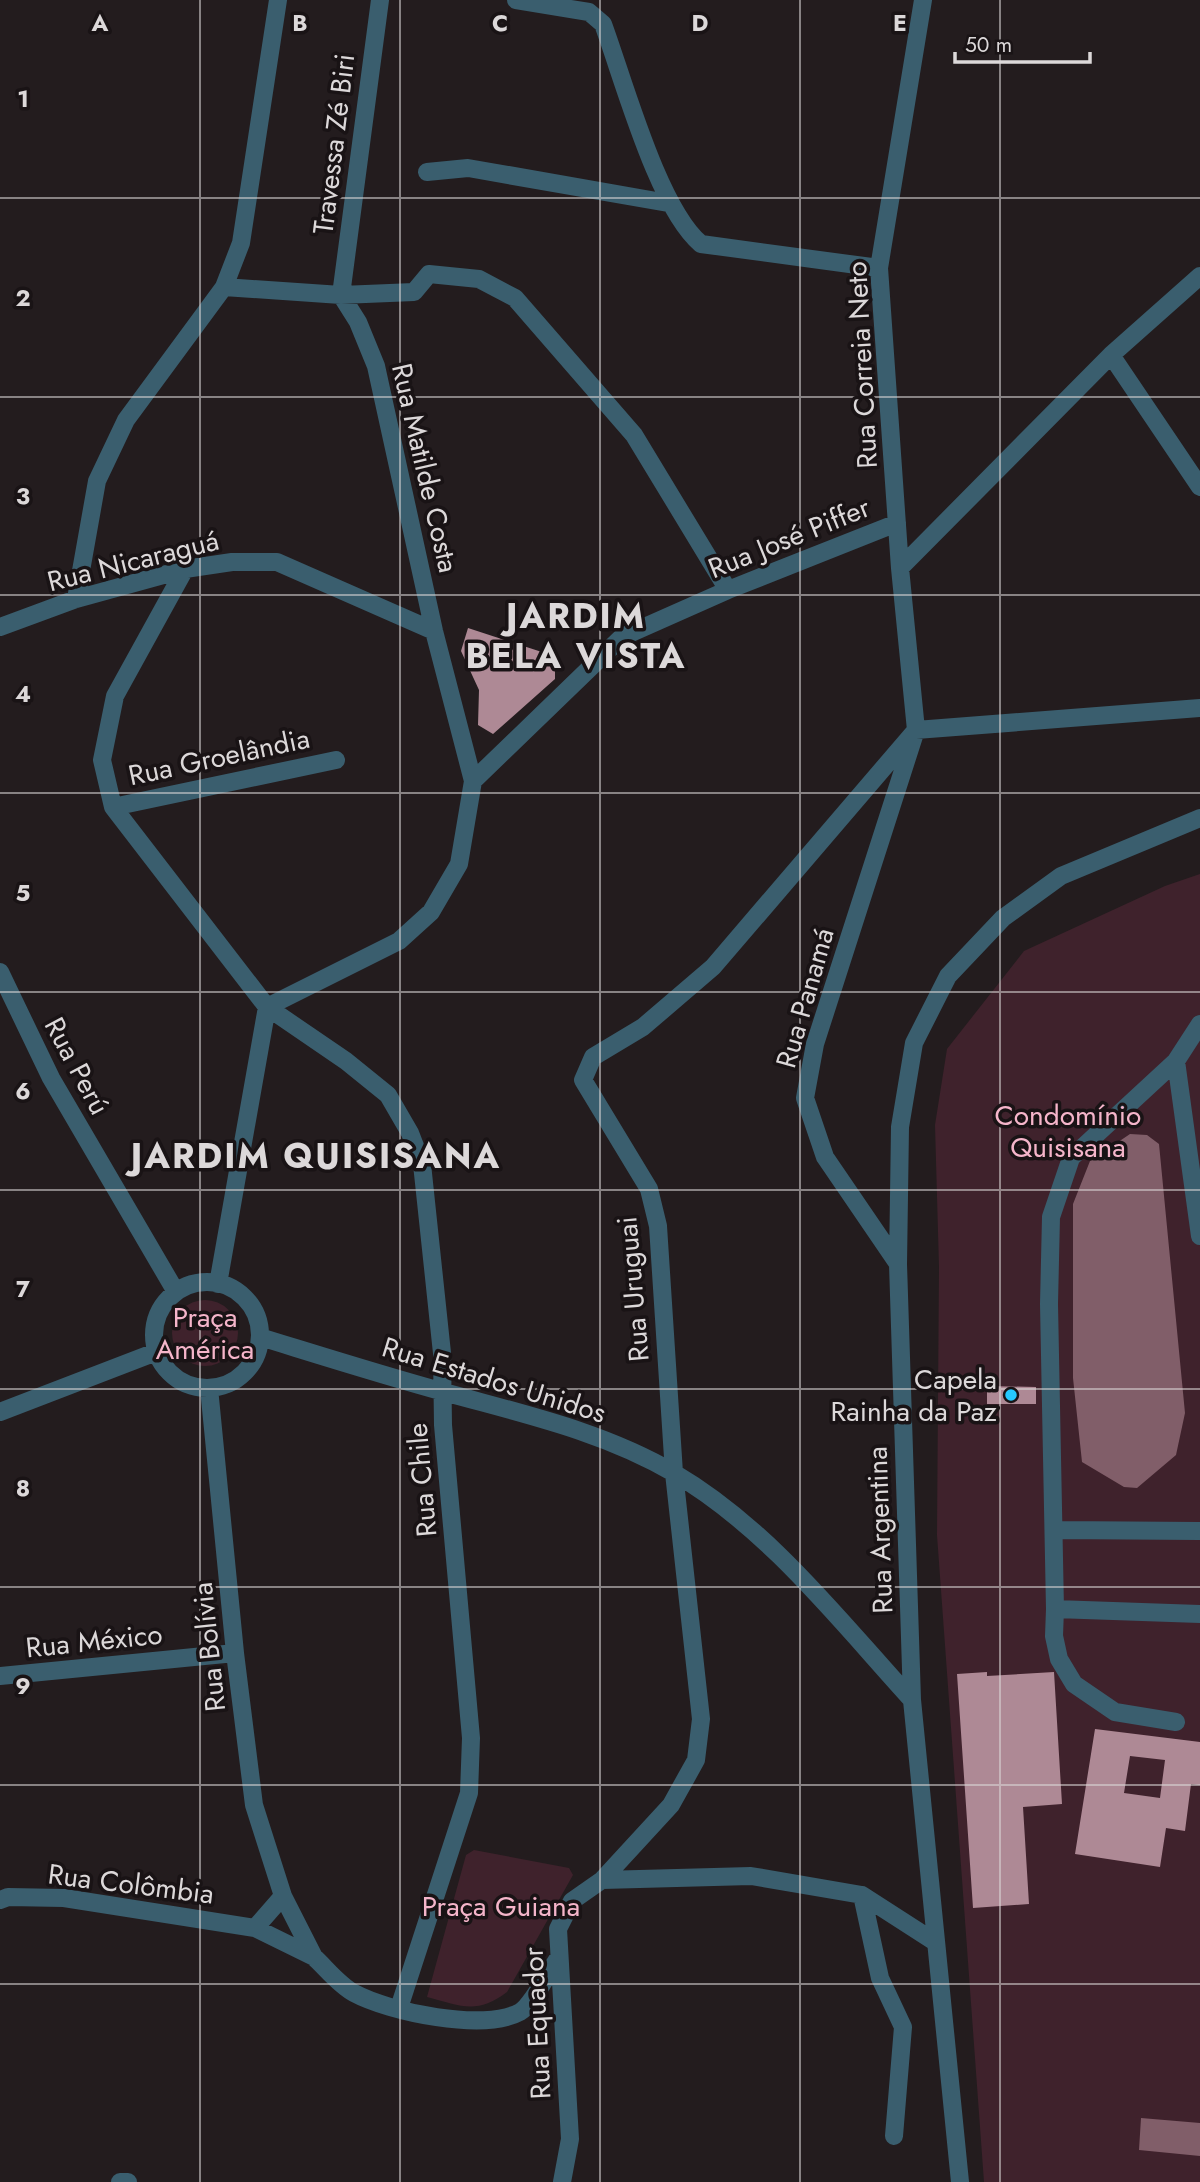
<svg xmlns="http://www.w3.org/2000/svg" width="1200" height="2182" font-family="Jost,sans-serif">
<rect width="100%" height="100%" fill="#231c1e"/>
<path fill="#3f222c" d="M1200,874V2182H984L937,1535L939,1267L935,1125L947,1049L1024,951L1165,886Z
M172 1333a33 33 0 1 1 66 0a33 33 0 1 1-66 0Z
M474,1850L569,1868L573,1875L507,1992C477,2015 461,2006 427,1997L466,1855Z"/>
<path fill="#815e69" d="M1130,1134L1147,1135L1159,1144L1185,1413L1176,1455L1137,1488L1124,1487L1082,1462L1073,1378V1204L1090,1161Z
M1141,2118L1200,2123V2156L1139,2150Z"/>
<path fill="#ae8995" fill-rule="evenodd" d="M468,628L551,655L555,664V679L493,734L478,725L479,690L461,651Z
M987,1386L1036,1387V1404H987Z
M987,1672V1676L1054,1672L1062,1804L1023,1807L1029,1904L973,1908L957,1674Z
M1095,1729L1200,1742V1785L1191,1784L1185,1831L1166,1828L1160,1867L1075,1854ZM1130,1756L1165,1760L1160,1798L1124,1793Z"/>
<g fill="none" stroke-linecap="round" stroke-linejoin="round">
<path stroke="#3a5e6e" stroke-width="18" d="M516,0L589,12L603,24C624,81 658,208 701,244L879,268
M427,172L468,168L668,203
M224,287L341,295L414,292L429,274L479,279L515,298L634,435L728,590
M1111,355L1200,487
M900,568L1111,355L1200,276
M185,569L115,696L102,760L113,807L267,1007L346,1061L388,1095L410,1133L422,1164L442,1353L443,1425L471,1738L469,1793L399,2008
M76,599L97,481L126,420L224,287L241,243L278,0
M0,627L76,599L185,569L232,562H277L434,631
M916,730L1200,708
M473,781L622,637L728,590L897,523
M113,807L336,760
M0,972L51,1078L176,1292
M1200,1024L1176,1061L1200,1236
M1176,1061L1071,1158L1051,1217L1049,1304L1055,1609L1200,1614
M898,1264L825,1157L805,1098L815,1044L916,730L900,568L879,268L923,0
M154 1335a53 53 0 1 1 106 0a53 53 0 1 1-106 0Z
M218,1284L267,1007L399,941L431,912L459,864L473,781L434,631L376,366L358,322L341,295L380,0
M260,1337C322,1356 382,1375 444,1392C523,1414 602,1431 674,1473C768,1528 839,1620 912,1700
M209,1388L235,1653L254,1805L283,1896L314,1957L255,1928L283,1896
M0,1412L156,1352
M1055,1530L1200,1531
M1055,1609L1054,1636L1059,1659L1074,1684L1115,1712L1176,1722
M0,1676L235,1653
M602,1880L751,1876L862,1895L935,1942
M862,1895L880,1978L903,2027L894,2136
M0,1900L8,1897L64,1898L255,1928
M314,1957C326,1968 339,1985 354,1993C389,2012 484,2032 520,2012C531,2006 549,1972 557,1960
M120,2182H128
M562,2182L570,2139L558,1929L572,1901L602,1880L671,1805L696,1760L701,1719L674,1473L658,1226L649,1189L583,1080L593,1057L643,1027L713,967L916,730
M960,2182L912,1700L898,1264L900,1127L914,1043L948,976L1003,918L1061,876L1200,818"/>
</g>
<path fill="none" stroke="#dcd8d9" stroke-width="2" stroke-opacity="0.55" d="M200,0V2182M400,0V2182M600,0V2182M800,0V2182M1000,0V2182M0,198H1200M0,397H1200M0,595H1200M0,793H1200M0,992H1200M0,1190H1200M0,1389H1200M0,1587H1200M0,1785H1200M0,1984H1200"/>
<circle fill="#26c9fe" stroke="#191315" stroke-width="2.5" cx="1011" cy="1395" r="7"/>
<g text-anchor="middle" dominant-baseline="central" stroke-width="7" stroke-linejoin="round" paint-order="stroke">
<g font-size="28" fill="#dcd8d9" stroke="#191315">
<text transform="translate(334 144) rotate(-83)">Travessa Zé Biri</text>
<text transform="translate(862 365) rotate(-93)">Rua Correia Neto</text>
<text transform="translate(425 468) rotate(77)">Rua Matilde Costa</text>
<text transform="translate(789 538) rotate(-22)">Rua José Piffer</text>
<text transform="translate(133 561) rotate(-14)">Rua Nicaraguá</text>
<text transform="translate(219 757) rotate(-12)">Rua Groelândia</text>
<text transform="translate(805 998) rotate(-74)">Rua Panamá</text>
<text transform="translate(77 1066) rotate(62)">Rua Perú</text>
<text transform="translate(633 1289) rotate(-95)">Rua Uruguai</text>
<text transform="translate(494 1380) rotate(17)">Rua Estados Unidos</text>
<text transform="translate(422 1480) rotate(-95)">Rua Chile</text>
<text transform="translate(880 1530) rotate(-92)">Rua Argentina</text>
<text transform="translate(94 1641) rotate(-6)">Rua México</text>
<text transform="translate(209 1647) rotate(-96)">Rua Bolívia</text>
<text transform="translate(131 1884) rotate(7)">Rua Colômbia</text>
<text transform="translate(537 2023) rotate(-93)">Rua Equador</text>
</g>
<g font-size="28" fill="#f5b5ca" stroke="#191315">
<text x="1068" y="1115">Condomínio<tspan x="1068" dy="32">Quisisana</tspan></text>
<text x="205" y="1317">Praça<tspan x="205" dy="32">América</tspan></text>
<text x="501" y="1906">Praça Guiana</text>
</g>
<g font-size="28" fill="#dcd8d9" stroke="#191315" text-anchor="end">
<text x="997" y="1379">Capela<tspan x="997" dy="32">Rainha da Paz</tspan></text>
</g>
<g font-size="35" font-weight="bold" letter-spacing="2" fill="#dcd8d9" stroke="#191315">
<text x="576" y="616">JARDIM<tspan x="576" dy="40">BELA VISTA</tspan></text>
<text x="316" y="1156">JARDIM QUISISANA</text>
</g>
</g>
<g font-size="23" text-anchor="middle" font-weight="bold" fill="#dcd8d9" stroke="#191315" stroke-width="7" stroke-linejoin="round" paint-order="stroke">
<text x="100" y="31">A</text>
<text x="300" y="31">B</text>
<text x="500" y="31">C</text>
<text x="700" y="31">D</text>
<text x="900" y="31">E</text>
<text x="23" y="107">1</text>
<text x="23" y="306">2</text>
<text x="23" y="504">3</text>
<text x="23" y="702">4</text>
<text x="23" y="901">5</text>
<text x="23" y="1099">6</text>
<text x="23" y="1297">7</text>
<text x="23" y="1496">8</text>
<text x="23" y="1694">9</text>
</g>
<path d="M955 52v10h135v-10" fill="none" stroke="#dcd8d9" stroke-width="3.5"/>
<text x="965" y="52" font-size="21" fill="#dcd8d9" stroke="#191315" stroke-width="5" paint-order="stroke">50 m</text>
</svg>
